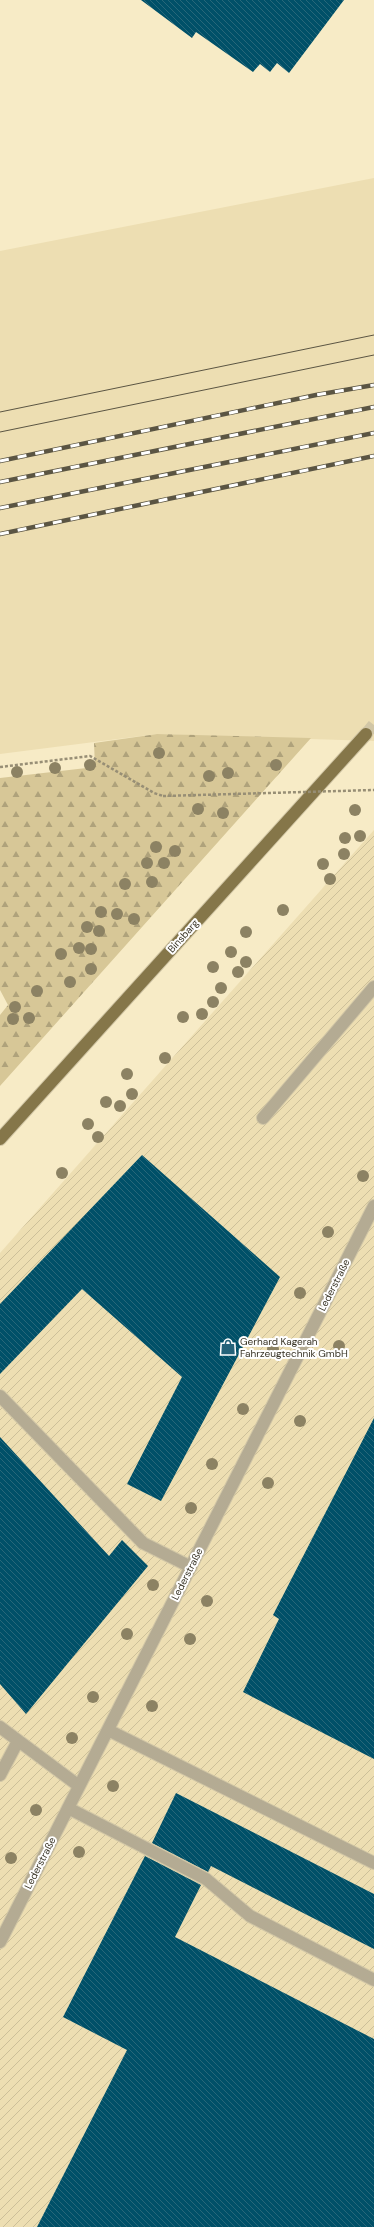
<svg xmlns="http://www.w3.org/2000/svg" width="374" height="2227" font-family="'DM Sans',sans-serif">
<defs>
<pattern id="industrial-furrows" width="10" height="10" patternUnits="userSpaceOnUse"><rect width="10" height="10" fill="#eddeb2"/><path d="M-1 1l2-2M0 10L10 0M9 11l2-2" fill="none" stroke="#ccbf99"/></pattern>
<pattern id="forest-firs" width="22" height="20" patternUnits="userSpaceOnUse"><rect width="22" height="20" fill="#d7c797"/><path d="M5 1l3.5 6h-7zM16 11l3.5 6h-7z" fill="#afa27b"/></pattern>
<pattern id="building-back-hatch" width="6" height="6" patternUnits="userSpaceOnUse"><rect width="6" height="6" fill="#005068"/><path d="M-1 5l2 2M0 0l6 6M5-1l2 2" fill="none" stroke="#276779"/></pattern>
</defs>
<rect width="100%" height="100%" fill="#f7ebc6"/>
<path fill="#eddeb2" d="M374,178V741L157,734L0,754V251Z"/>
<path fill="url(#industrial-furrows)" d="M374,830V2227H0V1253Z"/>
<path fill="url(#forest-firs)" d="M157,734L311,738L0,1086V1015L8,1005L0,990V778L95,767L94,743Z"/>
<path fill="url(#building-back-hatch)" d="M141,0H344L289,73L277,63L270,72L260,64L253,72L196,32L192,38Z
M142,1155L280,1277L161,1501L127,1484L182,1377L82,1289L0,1374V1304Z
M374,1418V1759L243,1692L279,1619L273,1615Z
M0,1437L109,1556L122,1540L148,1566L26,1714L0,1684Z
M176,1793L374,1894V1949L211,1866L208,1872L152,1843Z
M145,1856L201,1885L175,1937L374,2039V2227H37L127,2050L63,2017Z"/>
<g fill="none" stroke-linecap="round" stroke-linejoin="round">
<path stroke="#d1c6a6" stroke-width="12" stroke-dasharray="12 6" stroke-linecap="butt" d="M366,734L374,724"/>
<defs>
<path id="minor" d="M263,1118L374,987
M0,1396L143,1543L191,1567
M0,1727L79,1786
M108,1730L374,1863
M0,1775L18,1741
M68,1808L206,1879L250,1916L374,1980
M0,1942L374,1206"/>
<path id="major" d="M0,1139L366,734"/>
</defs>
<use href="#minor" stroke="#d1c6a6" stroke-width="14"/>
<use href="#major" stroke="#d1c6a6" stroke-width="14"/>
<path stroke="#978e75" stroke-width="2.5" stroke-dasharray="3 2" stroke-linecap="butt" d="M0,767L90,756L154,793L163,796"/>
<use href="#minor" stroke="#b4ab93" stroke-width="12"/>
<use href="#major" stroke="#857649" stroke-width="12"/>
<path stroke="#5b5543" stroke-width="1" d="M0,412L374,335
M0,432L374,355"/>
<defs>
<path id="rail" d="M0,461L316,395L374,385
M0,482L374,407
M0,508L374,433
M0,534L374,456"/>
</defs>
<use href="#rail" stroke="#5b5543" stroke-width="4.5"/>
<use href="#rail" stroke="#fff" stroke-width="3" stroke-dasharray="9" stroke-linecap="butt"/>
<path stroke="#978e75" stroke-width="2.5" stroke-dasharray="3 2" stroke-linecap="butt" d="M163,796L374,790"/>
</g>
<g fill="#8c8263">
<circle cx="159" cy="753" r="6"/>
<circle cx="90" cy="765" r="6"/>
<circle cx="276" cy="765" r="6"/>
<circle cx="55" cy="768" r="6"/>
<circle cx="17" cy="772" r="6"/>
<circle cx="228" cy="773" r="6"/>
<circle cx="209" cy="776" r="6"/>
<circle cx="198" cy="809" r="6"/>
<circle cx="355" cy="810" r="6"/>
<circle cx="223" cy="813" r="6"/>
<circle cx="360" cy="836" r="6"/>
<circle cx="345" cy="838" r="6"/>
<circle cx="156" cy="847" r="6"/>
<circle cx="175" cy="851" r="6"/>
<circle cx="344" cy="854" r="6"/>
<circle cx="147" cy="863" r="6"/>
<circle cx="164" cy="863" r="6"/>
<circle cx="323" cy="864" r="6"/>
<circle cx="330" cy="879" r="6"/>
<circle cx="152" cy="882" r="6"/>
<circle cx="125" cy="884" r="6"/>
<circle cx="283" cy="910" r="6"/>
<circle cx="101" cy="912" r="6"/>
<circle cx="117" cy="914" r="6"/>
<circle cx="134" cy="919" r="6"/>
<circle cx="87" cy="927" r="6"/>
<circle cx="99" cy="931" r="6"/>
<circle cx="246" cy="932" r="6"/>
<circle cx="79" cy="948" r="6"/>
<circle cx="91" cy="949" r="6"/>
<circle cx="231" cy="952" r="6"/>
<circle cx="61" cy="954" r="6"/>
<circle cx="246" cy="962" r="6"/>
<circle cx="213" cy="967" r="6"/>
<circle cx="91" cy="969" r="6"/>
<circle cx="238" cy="972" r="6"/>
<circle cx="70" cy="982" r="6"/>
<circle cx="221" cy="988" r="6"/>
<circle cx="37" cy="991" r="6"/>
<circle cx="213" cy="1002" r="6"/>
<circle cx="15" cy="1007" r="6"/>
<circle cx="202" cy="1014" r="6"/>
<circle cx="183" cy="1017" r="6"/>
<circle cx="29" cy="1018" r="6"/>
<circle cx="13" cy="1019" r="6"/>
<circle cx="165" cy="1058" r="6"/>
<circle cx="127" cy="1074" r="6"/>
<circle cx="132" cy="1094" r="6"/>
<circle cx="106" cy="1102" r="6"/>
<circle cx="120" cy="1106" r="6"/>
<circle cx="88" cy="1124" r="6"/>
<circle cx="98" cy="1137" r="6"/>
<circle cx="62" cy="1173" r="6"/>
<circle cx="363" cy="1176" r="6"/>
<circle cx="328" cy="1232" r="6"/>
<circle cx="300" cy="1293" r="6"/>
<circle cx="339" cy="1346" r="6"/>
<circle cx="273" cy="1349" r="6"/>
<circle cx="243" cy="1409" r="6"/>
<circle cx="300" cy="1421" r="6"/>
<circle cx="212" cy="1464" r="6"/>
<circle cx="268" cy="1483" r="6"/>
<circle cx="191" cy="1508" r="6"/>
<circle cx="153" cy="1585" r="6"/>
<circle cx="207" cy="1601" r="6"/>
<circle cx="127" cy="1634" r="6"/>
<circle cx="190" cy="1639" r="6"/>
<circle cx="93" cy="1697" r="6"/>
<circle cx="152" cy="1706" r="6"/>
<circle cx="72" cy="1738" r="6"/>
<circle cx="113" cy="1786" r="6"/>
<circle cx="36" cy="1810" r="6"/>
<circle cx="79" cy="1852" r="6"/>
<circle cx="11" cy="1858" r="6"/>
</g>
<defs>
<symbol id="shop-bare" viewBox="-9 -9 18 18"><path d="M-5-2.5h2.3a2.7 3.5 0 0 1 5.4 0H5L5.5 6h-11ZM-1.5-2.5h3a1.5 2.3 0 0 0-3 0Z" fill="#246279" stroke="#fff" stroke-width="2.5" paint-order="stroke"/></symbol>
</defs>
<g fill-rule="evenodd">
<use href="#shop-bare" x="217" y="1336" width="22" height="22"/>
</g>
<g text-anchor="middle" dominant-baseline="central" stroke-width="4" stroke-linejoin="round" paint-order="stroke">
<g font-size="10" fill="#393426" stroke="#fff">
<text transform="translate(183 936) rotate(-48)">Binsbarg</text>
<text transform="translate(334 1285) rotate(-63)">Lederstraße</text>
<text transform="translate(187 1574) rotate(-63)">Lederstraße</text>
<text transform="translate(40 1863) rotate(-63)">Lederstraße</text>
</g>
<g font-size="10" fill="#393426" stroke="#fff" text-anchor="start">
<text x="240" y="1341">Gerhard Kagerah<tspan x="240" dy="12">Fahrzeugtechnik GmbH</tspan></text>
</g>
</g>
</svg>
